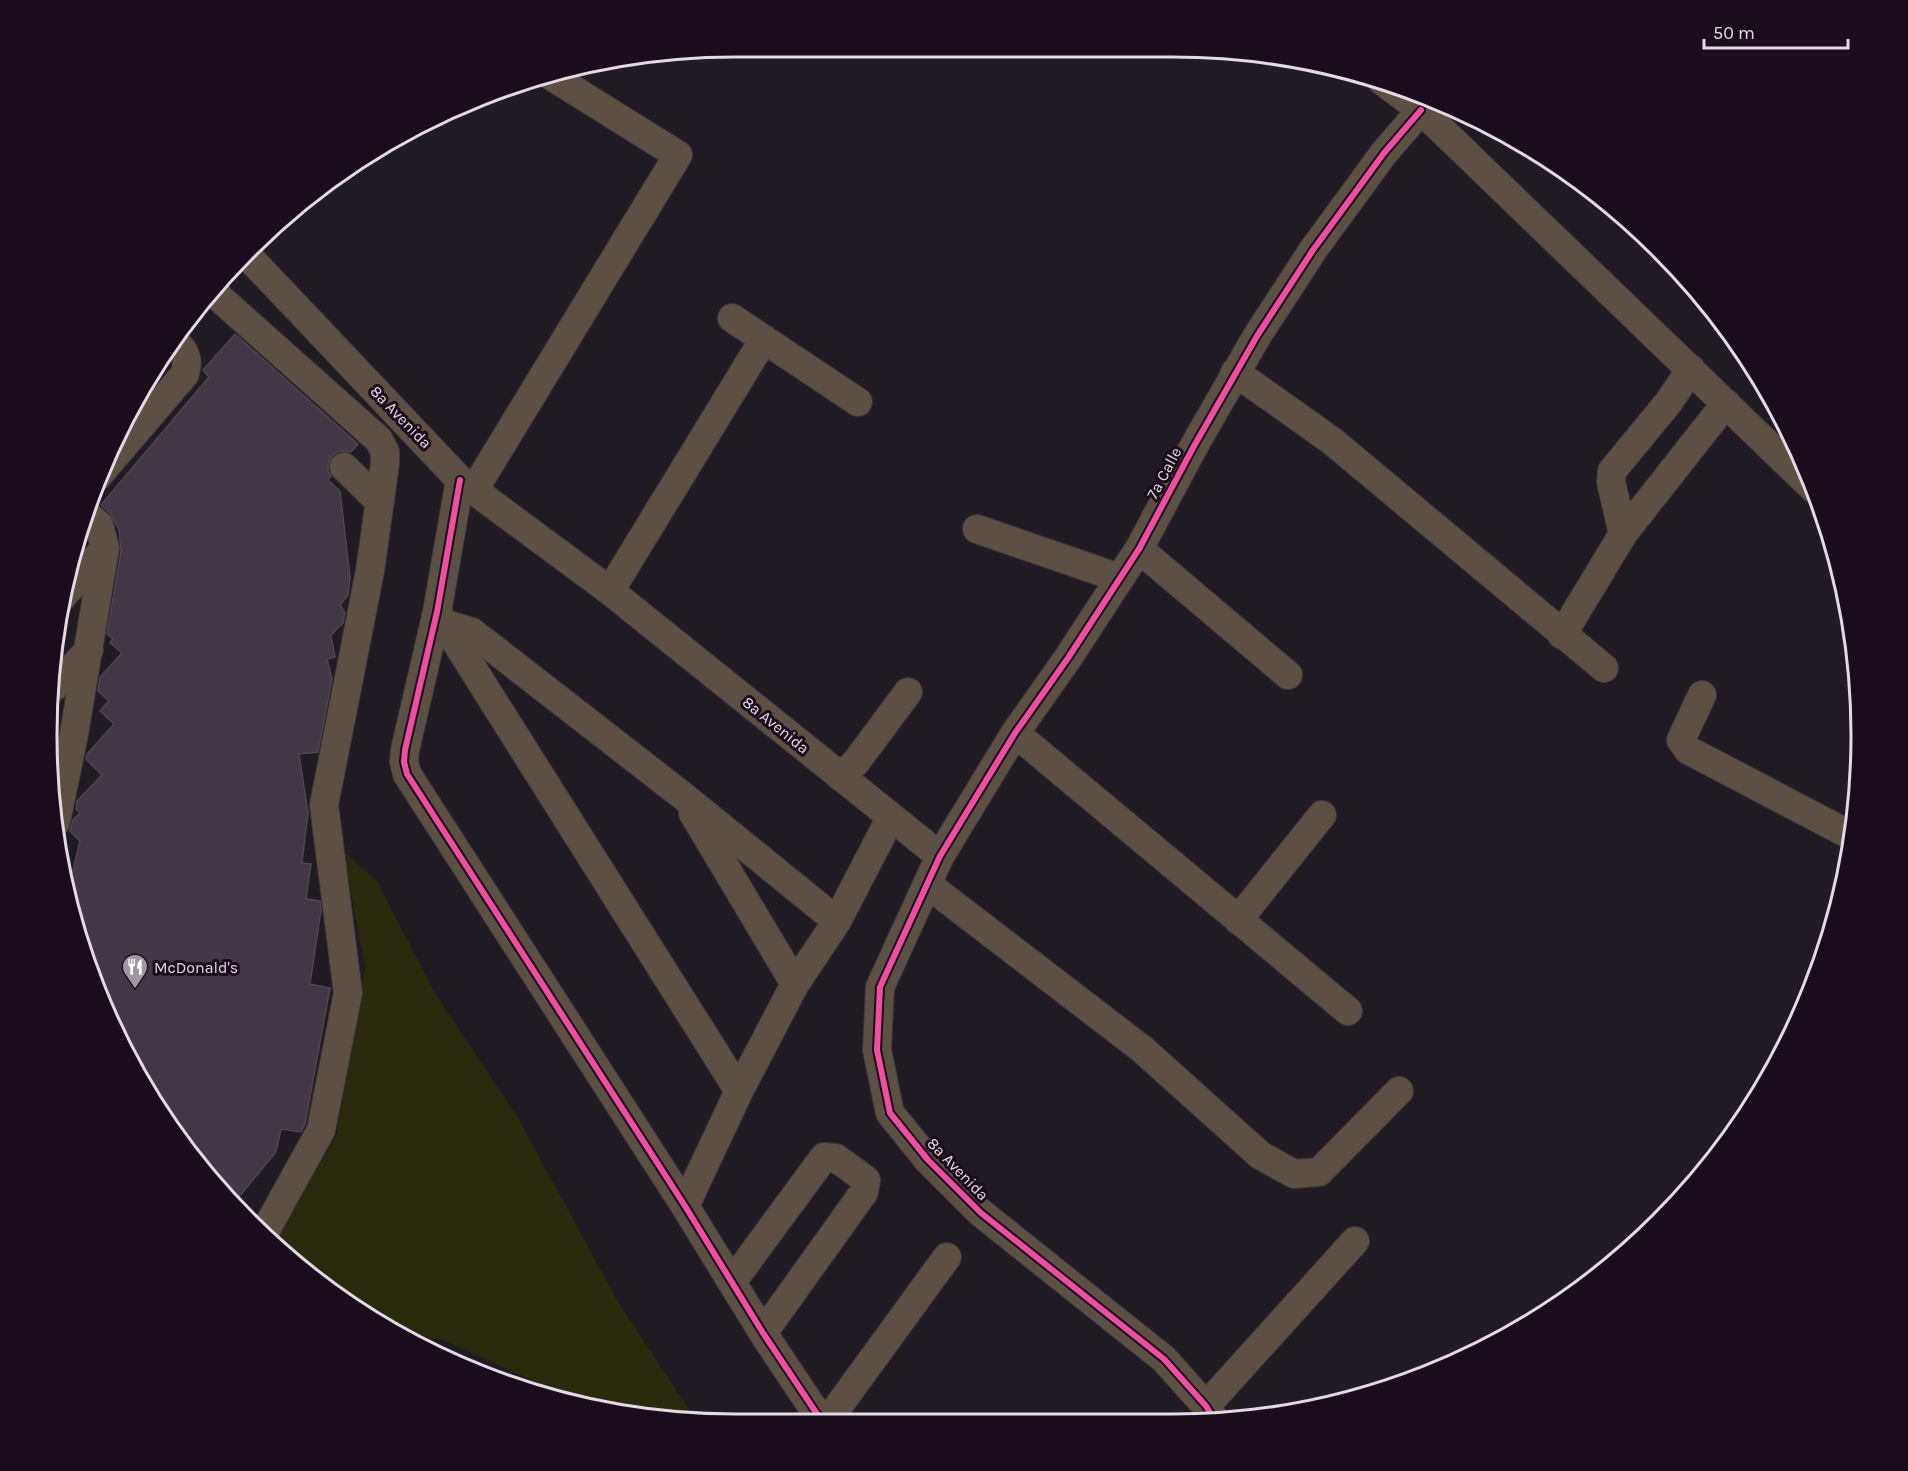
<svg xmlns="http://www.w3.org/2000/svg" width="1908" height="1471" font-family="Karla,sans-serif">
<rect width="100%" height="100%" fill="#201a22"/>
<path fill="#282a0b" d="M343,851L377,881L436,995L518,1118L617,1300L695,1419H645L557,1395L547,1387L443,1340L404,1336L353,1309L273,1243L336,1137L365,967Z"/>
<path fill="#423744" stroke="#4c464d" stroke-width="1.5" d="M235,334L358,444L351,452L340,451L333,455L328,464V471L331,476L328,480L340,491L350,577L348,595L340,605L345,613L343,623L331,635L335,657L327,659L332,679L318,752L299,754L308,813L302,863L311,864L306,899L320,901L321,910L310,984L330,988L305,1124L301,1132L281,1129L276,1152L233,1204L162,1118L83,957L69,887L80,841L70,831L73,820L80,813L76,809L77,801L102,775L86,759L87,754L114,724L100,711L109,701L98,691L100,677L122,653L110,643L113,639L107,634L121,551L119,530L110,513L101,505L209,377L203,370Z"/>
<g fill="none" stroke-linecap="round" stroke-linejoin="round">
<defs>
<path id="minor" d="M1381,80L1421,110L1814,489
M245,253L460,480L610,591L940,856
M214,293L379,440L385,452V464L370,571L324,805L348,993L321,1130L263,1235
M732,318L858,402
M1235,372L1332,441L1604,668
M344,467L380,502
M97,477L185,374C189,360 186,352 176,343
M460,480L437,612L405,750L404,762L407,774L685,1206L763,1333L817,1414L823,1419
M474,490L678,155L548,74
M977,529L1119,578
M1623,534L1611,482L1612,471L1668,403L1691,369
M1139,549L1288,675
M610,591L764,339
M60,599L105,548
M437,612L739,1091
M445,624L472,632L683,796L837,921
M1562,635L1623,534L1726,403
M54,687L89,650
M1702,695L1681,740L1688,750L1852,836
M1015,733L1348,1011
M841,777L856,762L908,692
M693,813L795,984
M56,822L74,734L105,548L99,525L86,514
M927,884L1142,1049L1260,1155L1294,1174L1319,1172L1399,1091
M1238,920L1322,815
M685,1206L739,1091L795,984L837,921L891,817
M732,1282L824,1157L836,1158L866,1180L864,1192L763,1333
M1206,1406L1355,1241
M829,1419L947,1257
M1214,1419L1206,1406L1164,1359L981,1213L928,1160L890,1113L877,1050L880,987L940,856L1015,733L1068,658L1139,549L1194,446L1257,336L1313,250L1384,153L1421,110"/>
</defs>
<use href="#minor" stroke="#3a363c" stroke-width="30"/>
<use href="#minor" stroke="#5c5045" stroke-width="28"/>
<defs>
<path id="cycleway" d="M460,480L437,612L405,750L404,762L407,774L685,1206L763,1333L817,1414L823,1419
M1214,1419L1206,1406L1164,1359L981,1213L928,1160L890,1113L877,1050L880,987L940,856L1015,733L1068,658L1139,549L1194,446L1257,336L1313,250L1384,153L1421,110"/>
</defs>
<use href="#cycleway" stroke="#190d1b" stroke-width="10"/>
<use href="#cycleway" stroke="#ef4d9e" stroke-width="6"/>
</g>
<defs>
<symbol id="restaurant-pin" viewBox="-11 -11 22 30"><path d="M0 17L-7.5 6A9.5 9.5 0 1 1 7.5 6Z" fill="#9f97a1" stroke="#190d1b"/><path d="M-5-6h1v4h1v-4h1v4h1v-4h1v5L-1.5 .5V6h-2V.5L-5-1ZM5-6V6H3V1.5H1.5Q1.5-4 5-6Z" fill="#fff"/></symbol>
</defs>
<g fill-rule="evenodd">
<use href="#restaurant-pin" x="120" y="952" width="30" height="40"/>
</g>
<g text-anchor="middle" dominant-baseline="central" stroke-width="6" stroke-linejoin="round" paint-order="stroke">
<g font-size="16" fill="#e3dae5" stroke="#190d1b">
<text transform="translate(401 417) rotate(46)">8a Avenida</text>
<text transform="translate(1164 473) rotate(-62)">7a Calle</text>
<text transform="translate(776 725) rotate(39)">8a Avenida</text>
<text transform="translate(958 1169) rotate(46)">8a Avenida</text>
</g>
<g font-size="16" fill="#e3dae5" stroke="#190d1b" text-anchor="start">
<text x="154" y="967">McDonald's</text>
</g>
</g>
<path d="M0 0H1908V1471H0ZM735 57H1173A678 678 0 0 1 1851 735V736A678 678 0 0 1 1173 1414H735A678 678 0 0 1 57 736V735A678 678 0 0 1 735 57Z" fill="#190d1b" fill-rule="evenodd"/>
<path fill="none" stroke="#e3dae5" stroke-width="3" d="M735 57H1173A678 678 0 0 1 1851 735V736A678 678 0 0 1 1173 1414H735A678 678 0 0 1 57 736V735A678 678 0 0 1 735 57Z"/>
<path d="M1704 39v9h144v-9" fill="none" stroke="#e3dae5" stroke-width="3"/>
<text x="1713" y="39" font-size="18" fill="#e3dae5" stroke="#190d1b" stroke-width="4.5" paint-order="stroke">50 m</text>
</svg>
